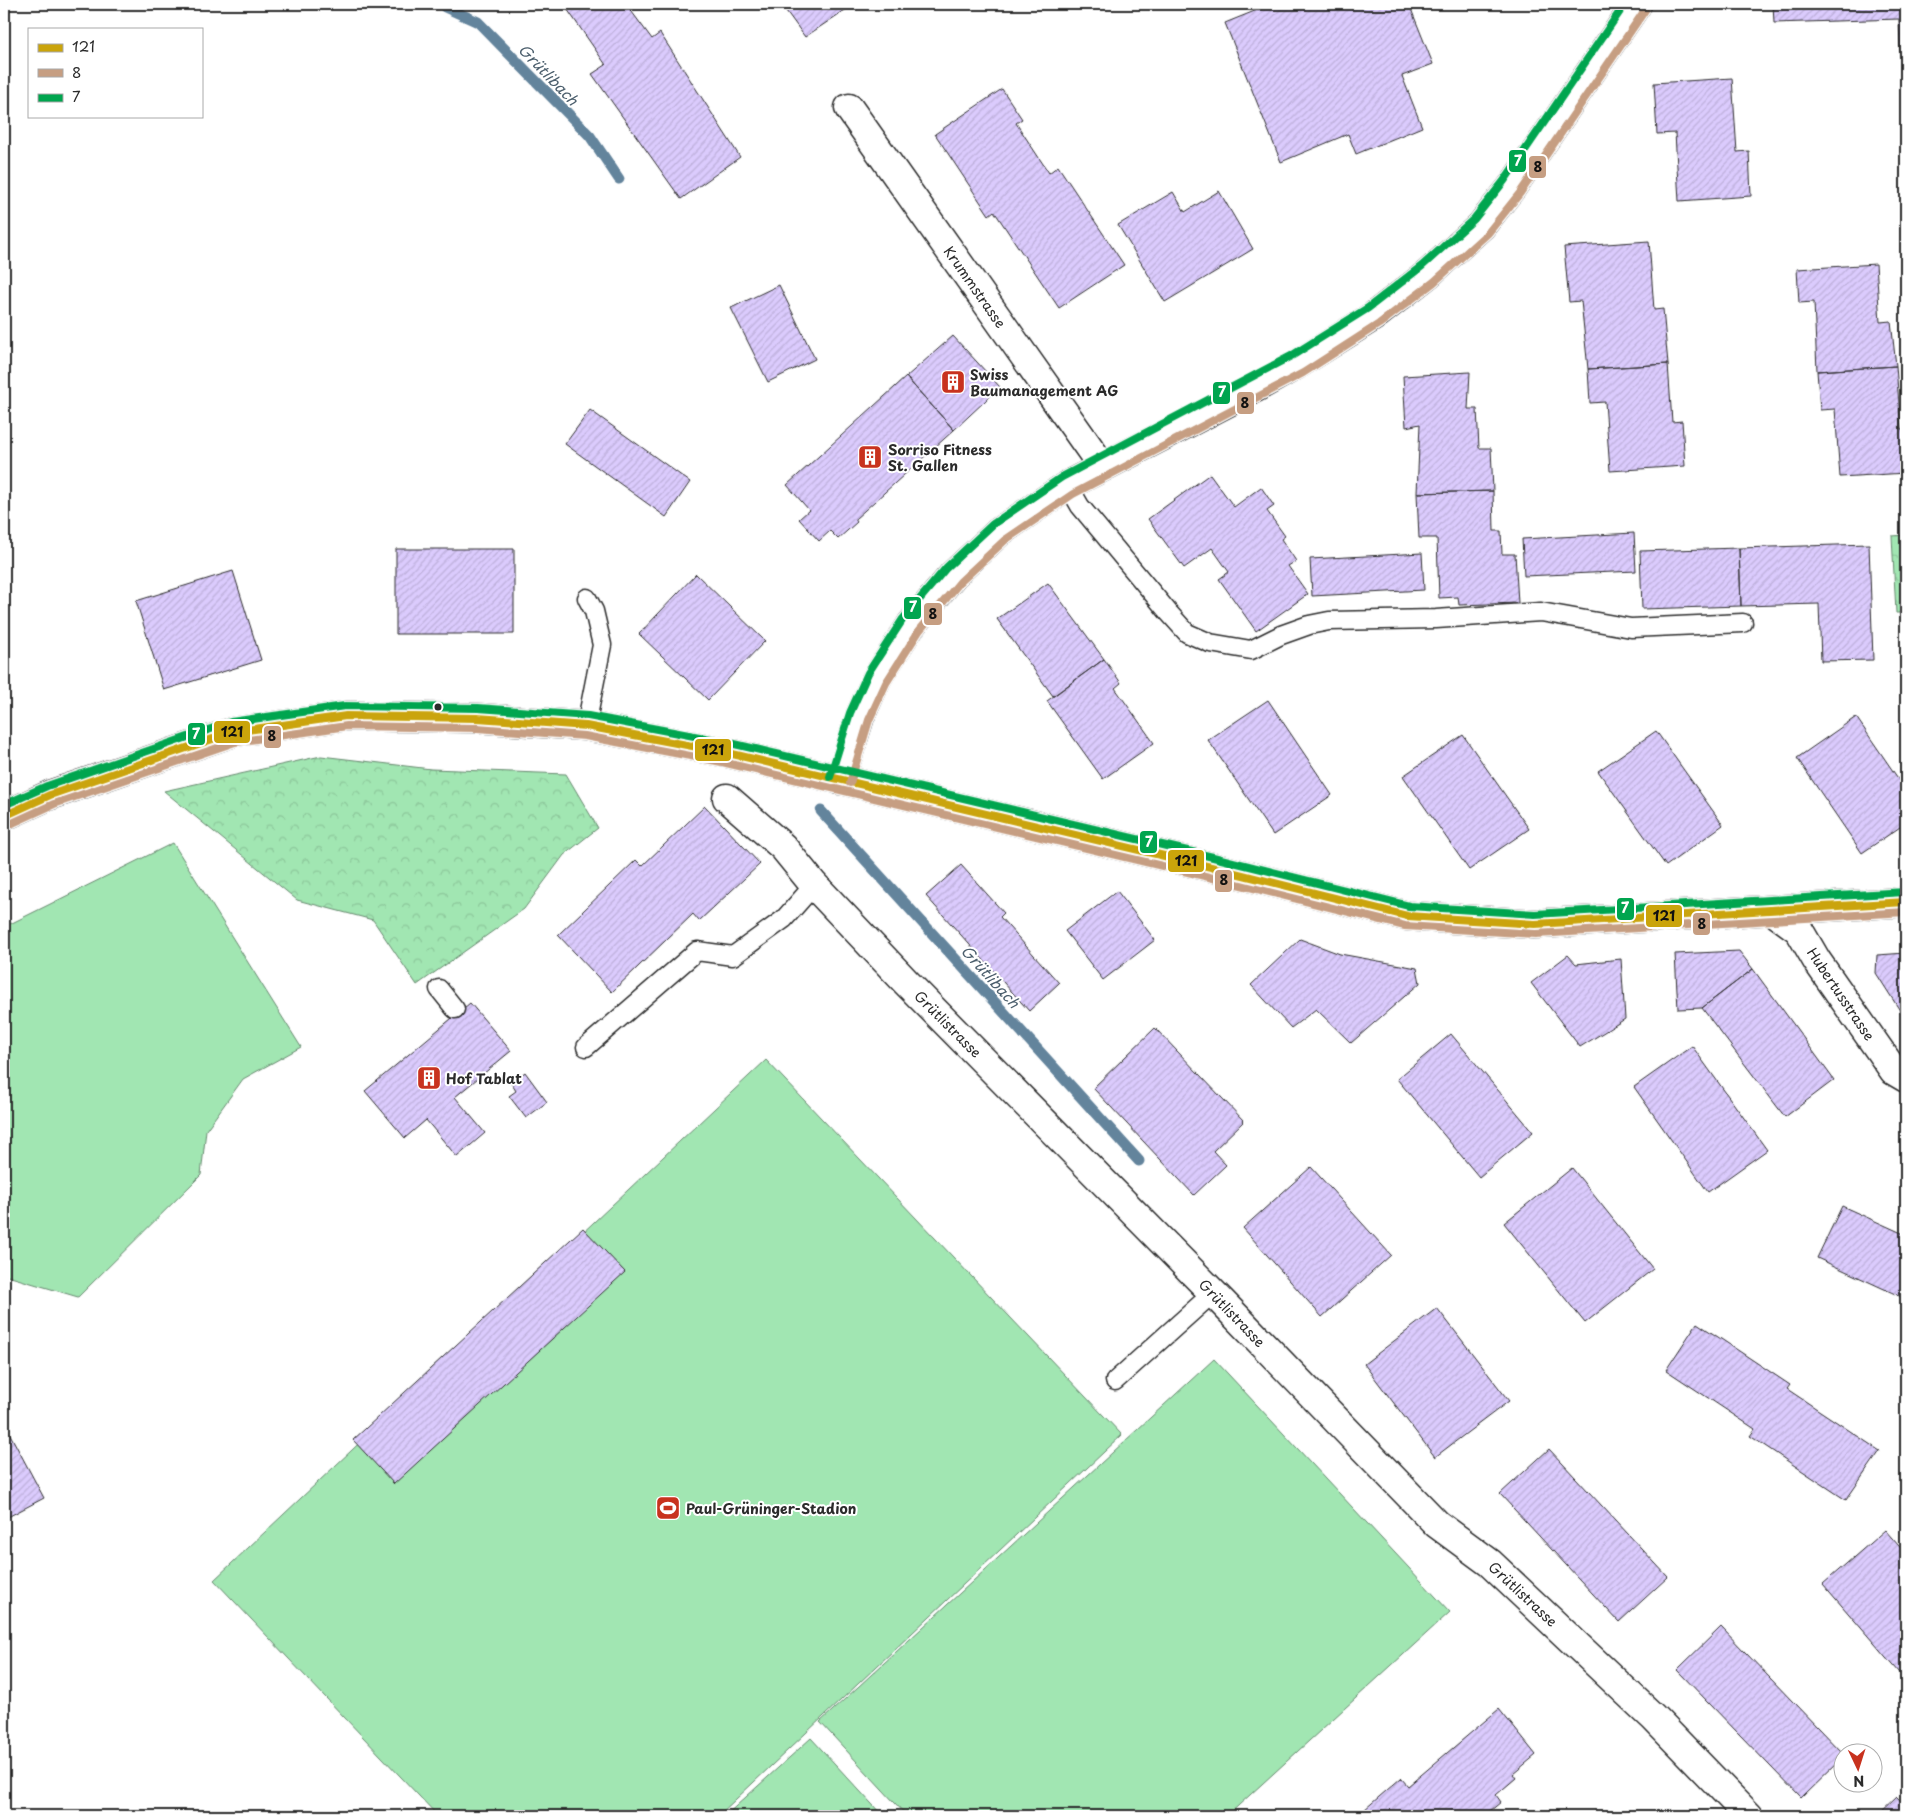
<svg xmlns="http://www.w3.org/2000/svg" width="1910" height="1820" font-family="'Playpen Sans',sans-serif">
<defs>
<pattern id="park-crowns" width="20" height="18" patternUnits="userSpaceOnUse" patternTransform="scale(1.25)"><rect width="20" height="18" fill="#a1e6b2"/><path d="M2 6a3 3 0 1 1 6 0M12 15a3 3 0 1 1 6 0" fill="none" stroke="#8bc599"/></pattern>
<pattern id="building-hatch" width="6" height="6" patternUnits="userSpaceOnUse" patternTransform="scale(1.25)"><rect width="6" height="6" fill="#dbcbfd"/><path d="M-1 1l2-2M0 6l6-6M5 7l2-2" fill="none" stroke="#bcaed9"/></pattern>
</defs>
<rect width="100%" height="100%" fill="#fff"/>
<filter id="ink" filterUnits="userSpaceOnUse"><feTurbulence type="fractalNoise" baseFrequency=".02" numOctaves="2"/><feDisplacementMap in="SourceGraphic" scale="10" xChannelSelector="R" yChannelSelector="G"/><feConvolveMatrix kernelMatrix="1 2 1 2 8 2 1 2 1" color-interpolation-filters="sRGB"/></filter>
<g filter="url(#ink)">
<path fill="url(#park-crowns)" stroke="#66886e" d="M1906,535V613H1896L1892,536Z
M321,756L431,769L566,774L598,828L564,855L524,909L417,985L373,920L297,900L164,791Z"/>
<path fill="#a1e6b2" stroke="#66886e" d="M173,843L301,1047L243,1079L206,1130L201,1175L78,1297L4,1275V927Z
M766,1060L1122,1435L718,1816H438L214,1580Z
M1214,1359L1450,1612L1227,1816H907L820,1722Z
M811,1738L883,1816H725Z"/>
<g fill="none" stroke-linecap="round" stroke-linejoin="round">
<path stroke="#63849c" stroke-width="11" d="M444,4L445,7L478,22L590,136L619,179
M821,811L1139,1161"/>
</g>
<path fill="url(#building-hatch)" stroke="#2b2b2b" d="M568,4H626L652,39L660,33L740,157L681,199L592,74L606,65L565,6Z
M781,4H854L805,37Z
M1272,4H1409L1433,64L1402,76L1422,127L1356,154L1348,134L1281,162L1225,23Z
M1773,4H1906V74H1901L1899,19L1774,23Z
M1732,78L1737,152L1749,151L1751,196L1679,201L1675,133L1657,134L1654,83Z
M1002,89L1022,119L1016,123L1049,173L1058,166L1124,265L1059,308L994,211L989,215L935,134Z
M1219,191L1253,249L1165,302L1118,225L1173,192L1185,212Z
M1649,241L1654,310L1663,309L1668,364L1588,369L1581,301L1569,302L1564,247Z
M1876,264L1880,322L1891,321L1896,366L1817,371L1814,302L1799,303L1797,269Z
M779,285L815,359L768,382L731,308Z
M953,336L1000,387L954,430L906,377Z
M1668,364L1672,422L1682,421L1685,466L1610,471L1605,402L1590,403L1588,369Z
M1896,366L1901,429H1906V473L1840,477L1835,409L1820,410L1817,371Z
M1470,372L1468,409H1477L1479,448H1491L1493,491L1417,493L1420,424L1406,427L1403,376Z
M906,377L954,430L855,519L857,522L838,539L830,531L819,541L799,519L809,510L787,485Z
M590,410L690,482L666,517L565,444Z
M1210,474L1234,507L1261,487L1274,506L1267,511L1285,536L1281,539L1296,561L1288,566L1308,594L1256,631L1219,579L1229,572L1212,548L1184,568L1148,519Z
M1493,491L1494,531H1501L1502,554H1515L1518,603L1459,605L1458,597L1439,598L1437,538H1419L1417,493Z
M1634,533L1636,571L1524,576L1522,539Z
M1869,544L1873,660L1821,661L1819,604L1741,606L1739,548Z
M1739,548L1741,606L1642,609L1640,551Z
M396,549H514V634H396Z
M1422,553L1424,590L1312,596L1310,559Z
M233,571L261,660L164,690L136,601Z
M696,574L765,641L708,700L639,634Z
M1048,583L1104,659L1053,696L997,619Z
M1104,659L1121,683L1115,688L1154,743L1103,779L1047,701Z
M1268,700L1332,795L1273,835L1208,740Z
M1856,717L1906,790V823L1862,853L1797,758Z
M1656,731L1723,825L1666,866L1598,771Z
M1463,735L1529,829L1469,870L1403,776Z
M705,806L760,864L699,921L693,914L612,992L558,935L636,860L642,866Z
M961,865L1004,913L1000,917L1059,983L1029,1011L926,896Z
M1117,891L1155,940L1103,980L1065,931Z
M1300,939L1340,954L1417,968L1420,983L1351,1043L1316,1009L1291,1028L1251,985Z
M1739,951L1753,969L1702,1008L1678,1009L1675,954Z
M1906,953V1020L1876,973L1877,955Z
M1568,955L1576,964L1621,959L1625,1019L1580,1047L1531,983Z
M1753,969L1834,1080L1785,1117L1702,1008Z
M470,1003L511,1051L455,1097L485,1133L457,1157L426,1120L405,1138L365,1091Z
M1155,1028L1244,1121L1213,1151L1226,1165L1194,1195L1093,1088Z
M1451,1034L1533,1132L1479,1177L1397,1079Z
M1692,1046L1767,1150L1708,1192L1634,1087Z
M525,1072L547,1102L526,1118L509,1096L516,1091L511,1083Z
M1311,1167L1391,1255L1322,1317L1243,1228Z
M1572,1168L1653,1269L1585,1323L1504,1223Z
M1842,1206L1906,1235V1299L1817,1258Z
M583,1228L625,1272L394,1484L353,1440Z
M1437,1308L1509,1401L1435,1457L1364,1364Z
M1697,1323L1790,1385L1787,1389L1880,1451L1846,1500L1750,1436L1755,1429L1666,1370Z
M4,1423L44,1498L4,1519Z
M1549,1449L1668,1577L1619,1622L1500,1494Z
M1885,1530L1906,1554V1680L1823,1584Z
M1721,1627L1842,1753V1758L1801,1798L1677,1670Z
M1499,1709L1536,1755L1513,1774L1516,1778L1496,1795L1501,1802L1484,1816H1357L1401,1778L1408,1786Z
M1897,1798L1906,1807V1816H1878Z"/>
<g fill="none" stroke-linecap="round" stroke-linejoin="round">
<defs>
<path id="lane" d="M1068,485L1080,506L1169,613L1187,633L1210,643L1251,650L1281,635L1309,625L1329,621L1436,619L1541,612L1631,628L1743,623
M586,726L602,645L594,611L587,598
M439,989L455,1009
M586,1047L697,951L733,956L784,919L814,885
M1115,1381L1213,1293"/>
<path id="street" d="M849,108L1102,466
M727,798L783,847L814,885L906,982L1223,1303L1437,1524L1490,1563L1653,1717L1749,1816
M1773,911L1799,930L1817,961L1894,1071L1906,1078"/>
<path id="secondary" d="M840,780L860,716L877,678L911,625L953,575L999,532L1068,485L1255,388L1298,364L1374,316L1428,274L1481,226L1512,187L1637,4
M4,816L50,795L233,732L346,716L477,718L586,726L724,752L1211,867L1407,916L1535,924L1906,902"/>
</defs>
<use href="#lane" stroke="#2b2b2b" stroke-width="21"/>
<use href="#street" stroke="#2b2b2b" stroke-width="31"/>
<use href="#secondary" stroke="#2b2b2b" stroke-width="31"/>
<use href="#lane" stroke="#fff" stroke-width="18"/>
<use href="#street" stroke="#fff" stroke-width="28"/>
<use href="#secondary" stroke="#fff" stroke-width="28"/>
<defs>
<path id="bus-1" d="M4,816L50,795L233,732L346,716L477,718L586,726L724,752L1211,867L1407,916L1535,924L1906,902"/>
<path id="bus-2" d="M850,783L869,720L886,683L919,631L960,582L1005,540L1073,494L1303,373L1379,324L1434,282L1488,233L1520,193L1645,10
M8,825L54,804L235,742L347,726L477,728L585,736L722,762L1209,877L1405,926L1536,934L1906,912"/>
<path id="bus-3" d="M830,777L850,713L868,673L903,619L946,568L993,524L1062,477L1293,355L1368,308L1422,266L1474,219L1504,181L1625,4
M4,805L47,786L231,722L345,706L478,708L588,716L726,742L1213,857L1409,906L1535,914L1905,892"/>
</defs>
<use href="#bus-1" stroke="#fff" stroke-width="11"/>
<use href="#bus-2" stroke="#fff" stroke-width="11"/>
<use href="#bus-3" stroke="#fff" stroke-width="11"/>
<use href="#bus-1" stroke="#caa40b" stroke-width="8"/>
<use href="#bus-2" stroke="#c69e82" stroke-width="8"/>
<use href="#bus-3" stroke="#00a54f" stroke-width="8"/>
</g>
</g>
<defs>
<symbol id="building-square" viewBox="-11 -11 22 22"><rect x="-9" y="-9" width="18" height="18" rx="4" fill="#c8321e" stroke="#fff"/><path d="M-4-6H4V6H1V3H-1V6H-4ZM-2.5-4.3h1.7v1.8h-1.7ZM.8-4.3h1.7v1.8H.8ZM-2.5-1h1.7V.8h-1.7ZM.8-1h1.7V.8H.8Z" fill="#fff"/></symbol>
<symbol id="stadium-square" viewBox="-11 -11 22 22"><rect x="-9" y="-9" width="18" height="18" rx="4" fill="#c8321e" stroke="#fff"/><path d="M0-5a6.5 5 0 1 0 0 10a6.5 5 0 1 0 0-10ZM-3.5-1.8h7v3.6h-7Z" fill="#fff"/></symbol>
</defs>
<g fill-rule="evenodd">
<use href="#building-square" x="939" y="368" width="28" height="28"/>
<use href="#building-square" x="856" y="443" width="28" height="28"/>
<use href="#building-square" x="415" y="1064" width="28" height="28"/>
<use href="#stadium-square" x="654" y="1494" width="28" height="28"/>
</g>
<circle fill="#2b2b2b" stroke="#fff" stroke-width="2" cx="438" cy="707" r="4.5"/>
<g text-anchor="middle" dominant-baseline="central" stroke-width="4" stroke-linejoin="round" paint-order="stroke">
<g font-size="14" fill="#2b2b2b" stroke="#fff">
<text transform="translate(975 287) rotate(55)">Krummstrasse</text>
<text transform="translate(1841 994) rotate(56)">Hubertusstrasse</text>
<text transform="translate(948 1024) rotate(45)">Grütlistrasse</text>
<text transform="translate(1232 1313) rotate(46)">Grütlistrasse</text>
<text transform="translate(1523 1594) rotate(43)">Grütlistrasse</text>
</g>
<g font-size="14" font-weight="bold" fill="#2b2b2b" stroke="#fff" text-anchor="start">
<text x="970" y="374">Swiss<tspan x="970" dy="16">Baumanagement AG</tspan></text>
<text x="888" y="449">Sorriso Fitness<tspan x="888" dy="16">St. Gallen</tspan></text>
<text x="446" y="1078">Hof Tablat</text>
<text x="686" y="1508">Paul-Grüninger-Stadion</text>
</g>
<g font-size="15" font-style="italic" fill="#4c5f6d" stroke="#fff">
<text transform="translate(549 74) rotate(46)">Grütlibach</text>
<text transform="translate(991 976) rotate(48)">Grütlibach</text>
</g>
</g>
<g stroke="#fff" stroke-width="2">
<rect x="1508" y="149" width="19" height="24" rx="5" fill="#00a54f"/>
<rect x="1528" y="155" width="19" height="24" rx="5" fill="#c69e82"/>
<rect x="1212" y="381" width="19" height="24" rx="5" fill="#00a54f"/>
<rect x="1236" y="391" width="19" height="24" rx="5" fill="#c69e82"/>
<rect x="903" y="596" width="19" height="24" rx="5" fill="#00a54f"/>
<rect x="923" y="602" width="20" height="24" rx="5" fill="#c69e82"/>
<rect x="213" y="720" width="38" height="24" rx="5" fill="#caa40b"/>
<rect x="187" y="722" width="19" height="24" rx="5" fill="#00a54f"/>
<rect x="263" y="725" width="19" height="24" rx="5" fill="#c69e82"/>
<rect x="694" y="738" width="38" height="24" rx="5" fill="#caa40b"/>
<rect x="1139" y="830" width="19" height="24" rx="5" fill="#00a54f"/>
<rect x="1167" y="849" width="38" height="24" rx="5" fill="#caa40b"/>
<rect x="1214" y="869" width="19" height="24" rx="5" fill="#c69e82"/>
<rect x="1616" y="897" width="19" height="24" rx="5" fill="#00a54f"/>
<rect x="1645" y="904" width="38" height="24" rx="5" fill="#caa40b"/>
<rect x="1692" y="912" width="19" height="24" rx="5" fill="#c69e82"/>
</g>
<g font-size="14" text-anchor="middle" font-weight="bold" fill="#fff">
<text x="1518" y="166">7</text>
<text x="1222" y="397">7</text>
<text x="913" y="612">7</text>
<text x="196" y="739">7</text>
<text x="1149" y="847">7</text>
<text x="1625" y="913">7</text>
</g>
<g font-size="14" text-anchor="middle" font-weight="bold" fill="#111">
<text x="1538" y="172">8</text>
<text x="1245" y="408">8</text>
<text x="933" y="619">8</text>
<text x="232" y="737">121</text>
<text x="272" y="741">8</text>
<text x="713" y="755">121</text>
<text x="1186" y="866">121</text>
<text x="1224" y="885">8</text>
<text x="1664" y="921">121</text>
<text x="1702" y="929">8</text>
</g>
<rect width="1910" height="1820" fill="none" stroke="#fff" stroke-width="20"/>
<rect x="10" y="10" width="1890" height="1800" fill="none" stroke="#2b2b2b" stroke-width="2" filter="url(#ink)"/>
<rect x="28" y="28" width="175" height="90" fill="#ffffff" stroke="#aaaaaa"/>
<rect x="38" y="44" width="25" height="8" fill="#caa40b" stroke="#aaaaaa"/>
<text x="72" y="52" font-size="15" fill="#2b2b2b">121</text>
<rect x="38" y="69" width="25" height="8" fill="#c69e82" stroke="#aaaaaa"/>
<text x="72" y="78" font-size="15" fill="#2b2b2b">8</text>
<rect x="38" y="94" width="25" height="8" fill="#00a54f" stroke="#aaaaaa"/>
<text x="72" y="102" font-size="15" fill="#2b2b2b">7</text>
<g transform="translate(1858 1768) rotate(176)"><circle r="24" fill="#ffffff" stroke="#aaaaaa"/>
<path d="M0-4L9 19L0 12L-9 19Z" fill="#c8321e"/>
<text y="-8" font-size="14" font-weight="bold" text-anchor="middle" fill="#2b2b2b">N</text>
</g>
</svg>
